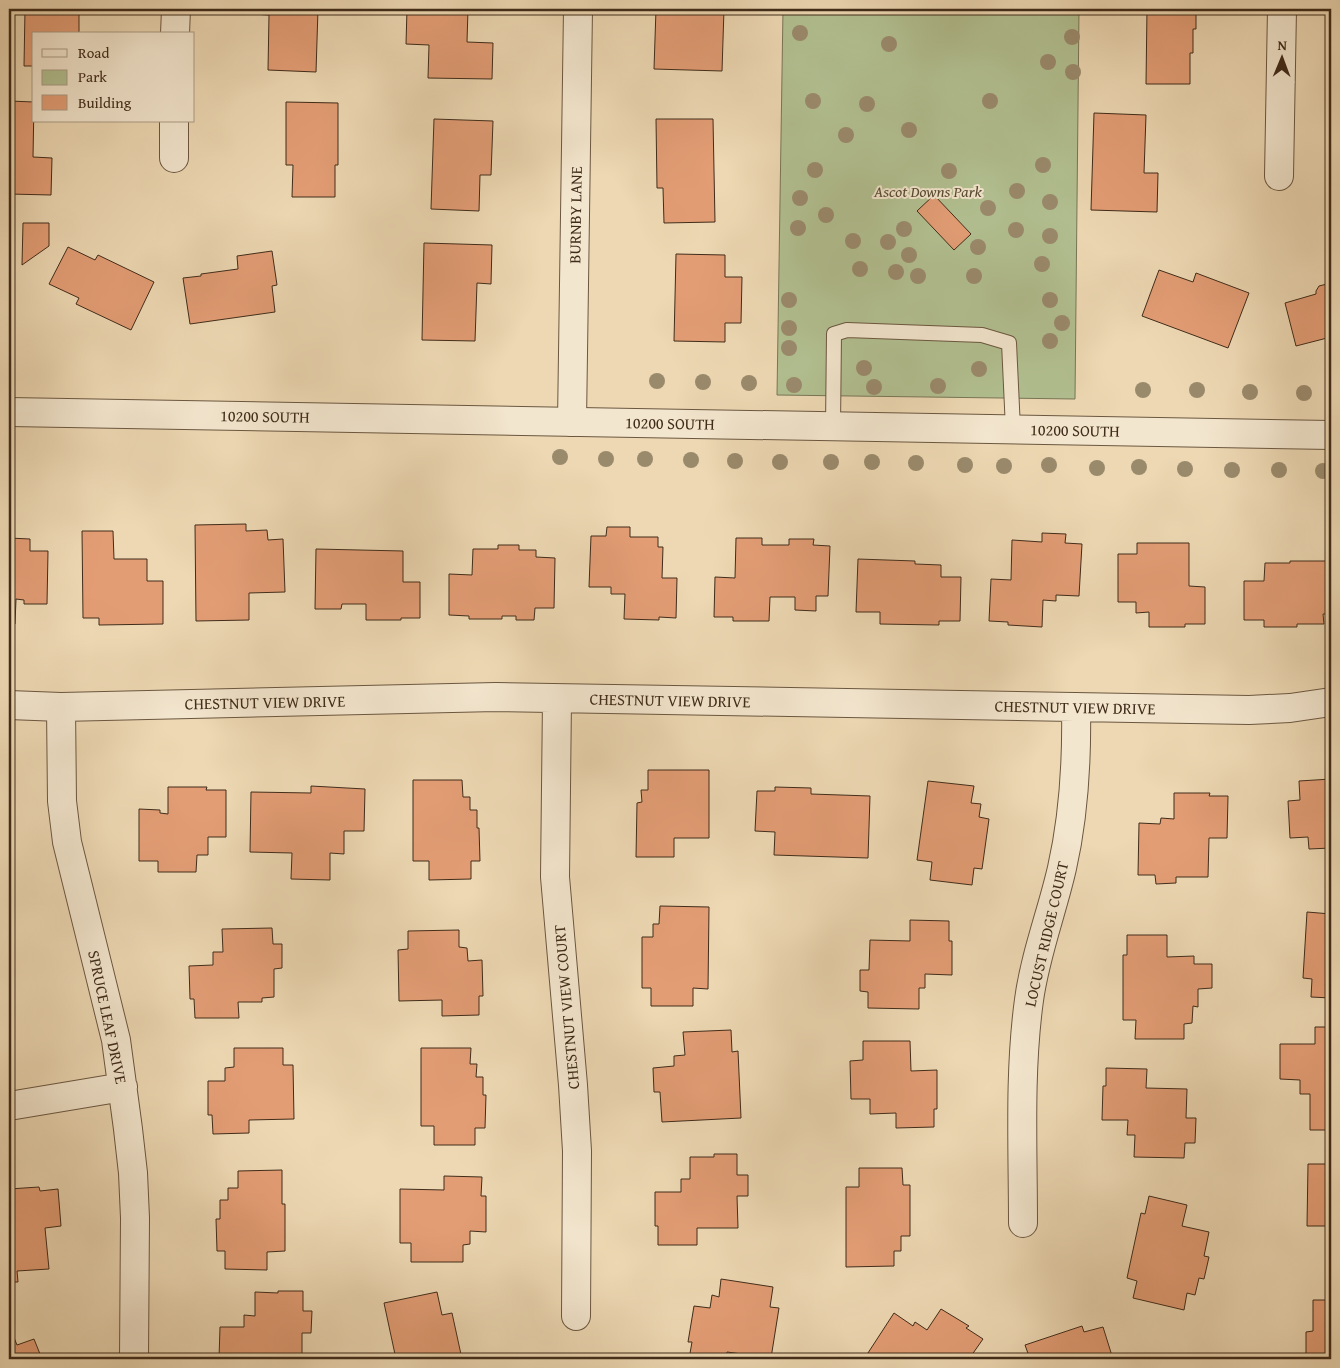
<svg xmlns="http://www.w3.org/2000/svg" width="1340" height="1368" font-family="'Gentium Book Plus',serif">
<rect width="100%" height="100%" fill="#edd8b3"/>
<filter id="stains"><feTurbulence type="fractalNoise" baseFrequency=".004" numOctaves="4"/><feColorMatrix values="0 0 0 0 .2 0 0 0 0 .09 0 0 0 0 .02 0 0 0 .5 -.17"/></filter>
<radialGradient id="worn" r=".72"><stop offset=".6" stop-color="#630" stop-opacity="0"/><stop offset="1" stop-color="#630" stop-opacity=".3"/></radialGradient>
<path fill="#b2c091" stroke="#797656" d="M783,9H1079L1075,399L777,395Z"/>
<path fill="#e39d75" stroke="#402c1a" d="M25,9H91V13H79V34H34V66H24Z
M252,9H318L316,72L268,70L269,15L252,14Z
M407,9H468L467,42L493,43L492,79L428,78L429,45L406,44Z
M656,9H724L722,71L654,69Z
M1147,9H1196V29H1193V53H1190V84H1146Z
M9,101L34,102L33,157L52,158L51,195L9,194Z
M286,102L338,103V165H335V197H292L293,165H286Z
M1094,113L1146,115L1144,173H1158L1157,212L1091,210Z
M434,119L493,121L491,175H480L479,211L431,209Z
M656,119H713L715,222L664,223L663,188H657Z
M934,195L971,234L954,250L917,211Z
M23,223H49V246L22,265Z
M424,243L492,245L491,284L477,283L475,341L422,340Z
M68,247L95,260L98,255L154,282L131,330L76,304L79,298L49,284Z
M272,251L277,285L272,286L275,312L190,324L183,278L201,276V274L238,269L237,256Z
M676,254L725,255V277H742L741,323H725V342L674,341Z
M1159,270L1193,282L1196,273L1249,293L1228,348L1142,316Z
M1331,283V337L1296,346L1285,303L1316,294V291L1319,286Z
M246,524V531L267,530L268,540L283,539L285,592L249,593V620L196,621L195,525Z
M607,527H630V537H658V547H663L662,578H677L676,618L659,617V620L624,619L625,594H611V587H589L591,536H606Z
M82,531H113L114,559H147V581H163V624L99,625V618H83Z
M1042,533L1066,534L1065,543L1082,544L1079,596L1056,595V601L1043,600L1042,627L1008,625V622L989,621L991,579L1011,580L1012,540L1042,542Z
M9,538L30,539V551H48L47,604H24V600L16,599L15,624H9Z
M736,538H762V545H789V539H814L813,545L830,546L828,596H816V611L795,610V597H770L769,621H733V617H714L715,577L735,578Z
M1137,543H1189V586L1205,587V624H1185V627H1149V612L1136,613V602H1118V554H1137Z
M498,545H519V550H536V557L555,558L554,608H535L534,620H516V616H502V619H469V616L449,615V574L472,575L473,549H498Z
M316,549L403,551V582H420V618H401V620H366V604H342L341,609H315Z
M858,559L915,561V564L941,565V577H961L960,621H939V625L880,624V612H856Z
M1290,561H1331V614H1323L1324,624H1297V627H1264V620H1244V581H1264L1265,563H1290Z
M648,770H709V838H674V857H636L637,803L642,802L641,790H648Z
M1331,779V848L1309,849L1308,837L1290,838L1288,801L1300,800L1299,781Z
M413,780H462L463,797H470V810H477V828H479L480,861H471V879L429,880V861H413Z
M928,781L974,786L971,803L981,804L979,817L989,819L982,869L974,868L972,885L930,880L932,862L917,860Z
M311,786L365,789L364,831H344V854L330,853V880L291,879L292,853L250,852L251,792L311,793Z
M168,787H207L206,790H226V837H208V855H197L196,872H158V861H139V809L160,810V813L168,814Z
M775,787L811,788V794L870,796L868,858L774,855L775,832L755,831L757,791H775Z
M1174,793H1210L1209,796H1228L1227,838H1209L1208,877H1176V883L1156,884L1155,875H1138L1139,823L1160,824L1161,818L1174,819Z
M660,906L709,907L708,989L693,988V1006H651V988H642V937H653V924H659Z
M1307,912L1331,914V998L1311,997L1312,979L1303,978Z
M910,920L949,921V941H952V975L925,974V988H919V1009L868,1008V992L860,991V970H869L870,940L910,941Z
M272,928L273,944H282V968L274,969V997L262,998V1002H238L239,1018H195L194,999H190L189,966L213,965V952H223L222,929Z
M459,930V947L467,948L468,961L482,960L483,996H479V1015L442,1016V1000L399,1001L398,950L408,949V931Z
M1127,935H1167V957L1194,956V964H1212V988L1198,989V1007L1193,1006L1192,1023L1184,1024V1039H1135L1136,1020H1123V955H1127Z
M9,944L14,978L9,979Z
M1315,1027H1331V1130H1310V1094H1300V1080L1280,1079V1044H1315Z
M731,1030L732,1052L738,1051L741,1118L662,1122L660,1092H654L653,1068L674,1066V1056L685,1055L683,1032Z
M863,1041H910L911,1071L937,1070V1109H934V1127L896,1128V1113L870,1114V1099H851L850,1061L863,1060Z
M234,1048H283V1065H293L294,1119L249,1120V1133L213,1134L212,1115H208V1081H225V1068L234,1067Z
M421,1048H471L470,1064H477L476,1077H483V1095H486L485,1128H475V1145H434V1126H421Z
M1106,1068L1147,1069L1146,1088L1187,1089L1186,1118H1196L1195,1143H1185L1184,1158L1134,1157L1135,1135H1127L1128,1120H1102L1103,1086H1106Z
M714,1154H737V1175H748V1196H737L738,1228H697V1245H658V1226H655V1192H681V1179H690V1157H714Z
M1308,1164H1331V1257H1328L1329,1226H1307Z
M859,1168H902L903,1185H910V1236H901V1251H894V1266L846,1267V1187H859Z
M282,1170V1204H285V1251L267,1252V1270L225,1269V1251H217L216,1219H220V1200H228V1188H238V1171Z
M444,1176L482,1177L481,1196H486V1232L470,1231V1244L463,1245V1262H411V1243H400V1189L444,1190Z
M39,1187L40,1191L58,1189L61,1226L45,1228L49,1269L17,1271L18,1282H9V1189Z
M1149,1196L1187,1205L1182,1226L1209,1232L1204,1256L1209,1257L1204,1279L1199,1278L1195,1295L1187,1293L1184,1310L1133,1298L1137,1281L1127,1278L1141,1213L1145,1214Z
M721,1279L773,1287L770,1307L779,1308L771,1358L727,1352L726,1359H689L692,1342H688L694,1306L710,1308L712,1295L719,1297Z
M278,1291H303V1311H312L311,1333H302V1359H219L220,1327H244V1315L255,1316V1292L278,1293Z
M437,1292L442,1315L452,1313L462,1359H396L384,1303Z
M1313,1300H1331V1359H1316V1354H1306V1332L1313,1331Z
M941,1309L969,1326L966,1328L983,1339L969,1359H871L866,1356L894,1313L913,1326L915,1322L927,1330Z
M1082,1326L1084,1332L1103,1327L1113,1359H1030L1025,1345Z
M13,1335L17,1345L34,1339L42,1359H9V1337Z"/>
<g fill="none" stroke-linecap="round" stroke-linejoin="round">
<defs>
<path id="service" d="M833,426L834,334L847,330L982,335L1009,343L1013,429"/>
<path id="minor" d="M175,34L176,9
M174,158V121
M1279,176L1282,9
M572,422L578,9
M557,699L555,877L573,1085L577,1151L576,1316
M9,705L61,707L496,697L1249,710L1290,708L1331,702
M61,707L62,801L67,842L116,1040L128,1129L133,1173L135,1218L134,1359
M9,1106L123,1087
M1023,1223C1023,1149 1019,1073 1029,1000C1035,955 1052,912 1062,868C1074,815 1077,760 1076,707"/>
<path id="tertiary" d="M9,412L1331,435"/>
</defs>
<use href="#service" stroke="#6b5740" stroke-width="16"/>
<use href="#minor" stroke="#6b5740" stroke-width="30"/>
<use href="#tertiary" stroke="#6b5740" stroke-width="30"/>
<use href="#service" stroke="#f3e6ce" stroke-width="14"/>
<use href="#minor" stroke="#f3e6ce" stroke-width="28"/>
<use href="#tertiary" stroke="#f3e6ce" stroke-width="28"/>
</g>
<g fill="#9a8a6c">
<circle cx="800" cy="33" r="8"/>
<circle cx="1072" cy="37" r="8"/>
<circle cx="889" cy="44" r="8"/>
<circle cx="1048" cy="62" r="8"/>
<circle cx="1073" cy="72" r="8"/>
<circle cx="813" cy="101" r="8"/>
<circle cx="990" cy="101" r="8"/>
<circle cx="867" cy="104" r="8"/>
<circle cx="909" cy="130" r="8"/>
<circle cx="846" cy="135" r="8"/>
<circle cx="1043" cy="165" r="8"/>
<circle cx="815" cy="170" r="8"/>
<circle cx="949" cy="171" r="8"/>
<circle cx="1017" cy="191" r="8"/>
<circle cx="800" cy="198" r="8"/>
<circle cx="1050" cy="202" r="8"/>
<circle cx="988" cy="208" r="8"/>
<circle cx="826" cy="215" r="8"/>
<circle cx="798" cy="228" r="8"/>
<circle cx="904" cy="229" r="8"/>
<circle cx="1016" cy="230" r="8"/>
<circle cx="1050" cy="236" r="8"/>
<circle cx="853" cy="241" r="8"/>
<circle cx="888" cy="242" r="8"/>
<circle cx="978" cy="247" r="8"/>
<circle cx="909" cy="255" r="8"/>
<circle cx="1042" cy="264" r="8"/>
<circle cx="860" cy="269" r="8"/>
<circle cx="896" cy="272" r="8"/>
<circle cx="918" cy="276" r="8"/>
<circle cx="974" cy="276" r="8"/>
<circle cx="789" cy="300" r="8"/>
<circle cx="1050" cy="300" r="8"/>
<circle cx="1062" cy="323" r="8"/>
<circle cx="789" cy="328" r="8"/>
<circle cx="1050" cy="341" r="8"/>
<circle cx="789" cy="348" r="8"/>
<circle cx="864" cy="368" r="8"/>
<circle cx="979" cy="369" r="8"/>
<circle cx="657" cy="381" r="8"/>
<circle cx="703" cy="382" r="8"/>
<circle cx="749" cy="383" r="8"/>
<circle cx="794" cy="385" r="8"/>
<circle cx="938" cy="386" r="8"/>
<circle cx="874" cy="387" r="8"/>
<circle cx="1143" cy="390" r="8"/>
<circle cx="1197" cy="390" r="8"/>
<circle cx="1250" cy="392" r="8"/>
<circle cx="1304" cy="393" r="8"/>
<circle cx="560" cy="457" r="8"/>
<circle cx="606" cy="459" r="8"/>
<circle cx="645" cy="459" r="8"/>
<circle cx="691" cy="460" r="8"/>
<circle cx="735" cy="461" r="8"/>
<circle cx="780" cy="462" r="8"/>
<circle cx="831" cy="462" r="8"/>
<circle cx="872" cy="462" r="8"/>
<circle cx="916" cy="463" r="8"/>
<circle cx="965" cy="465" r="8"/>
<circle cx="1049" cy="465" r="8"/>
<circle cx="1004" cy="466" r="8"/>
<circle cx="1139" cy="467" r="8"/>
<circle cx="1097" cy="468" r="8"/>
<circle cx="1185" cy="469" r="8"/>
<circle cx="1232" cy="470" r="8"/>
<circle cx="1279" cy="470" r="8"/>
<circle cx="1323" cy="471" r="8"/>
</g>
<g text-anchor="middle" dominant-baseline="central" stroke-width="4" stroke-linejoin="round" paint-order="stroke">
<g font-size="16" font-style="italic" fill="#574a32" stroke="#f3e6ce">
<text x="928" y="191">Ascot Downs Park</text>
</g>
<g font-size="16" fill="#402c1a" stroke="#f3e6ce">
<text transform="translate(575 215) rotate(-89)">BURNBY LANE</text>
<text transform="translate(265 416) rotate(1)">10200 SOUTH</text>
<text transform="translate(670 423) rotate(1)">10200 SOUTH</text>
<text transform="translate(1075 430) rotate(1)">10200 SOUTH</text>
<text transform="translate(670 700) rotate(1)">CHESTNUT VIEW DRIVE</text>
<text transform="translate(265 702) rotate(-1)">CHESTNUT VIEW DRIVE</text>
<text transform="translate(1075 707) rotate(1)">CHESTNUT VIEW DRIVE</text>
<text transform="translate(1046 934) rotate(-77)">LOCUST RIDGE COURT</text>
<text transform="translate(566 1007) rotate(-95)">CHESTNUT VIEW COURT</text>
<text transform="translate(108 1017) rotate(78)">SPRUCE LEAF DRIVE</text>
</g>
</g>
<rect width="1340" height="1368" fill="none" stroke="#edd8b3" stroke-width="30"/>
<rect x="10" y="10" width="1320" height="1348" fill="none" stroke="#402c1a" stroke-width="2.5"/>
<rect x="15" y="15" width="1310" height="1338" fill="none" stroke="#402c1a"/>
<rect x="32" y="32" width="162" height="90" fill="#f3e6ce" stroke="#ab9c86"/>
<rect x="42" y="49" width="25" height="8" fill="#f3e6ce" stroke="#ab9c86"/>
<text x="78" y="58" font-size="15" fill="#402c1a">Road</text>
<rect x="42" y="70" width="25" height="15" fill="#b2c091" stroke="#ab9c86"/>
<text x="78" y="82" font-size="15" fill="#402c1a">Park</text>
<rect x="42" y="95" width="25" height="15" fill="#e39d75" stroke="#ab9c86"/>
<text x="78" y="108" font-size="15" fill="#402c1a">Building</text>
<g transform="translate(1282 58) rotate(1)" stroke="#f3e6ce" stroke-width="4" paint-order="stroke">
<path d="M0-4L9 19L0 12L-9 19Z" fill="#402c1a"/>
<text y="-8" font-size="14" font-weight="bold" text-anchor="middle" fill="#402c1a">N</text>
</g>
<rect width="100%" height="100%" filter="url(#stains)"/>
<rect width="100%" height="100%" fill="url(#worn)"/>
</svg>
